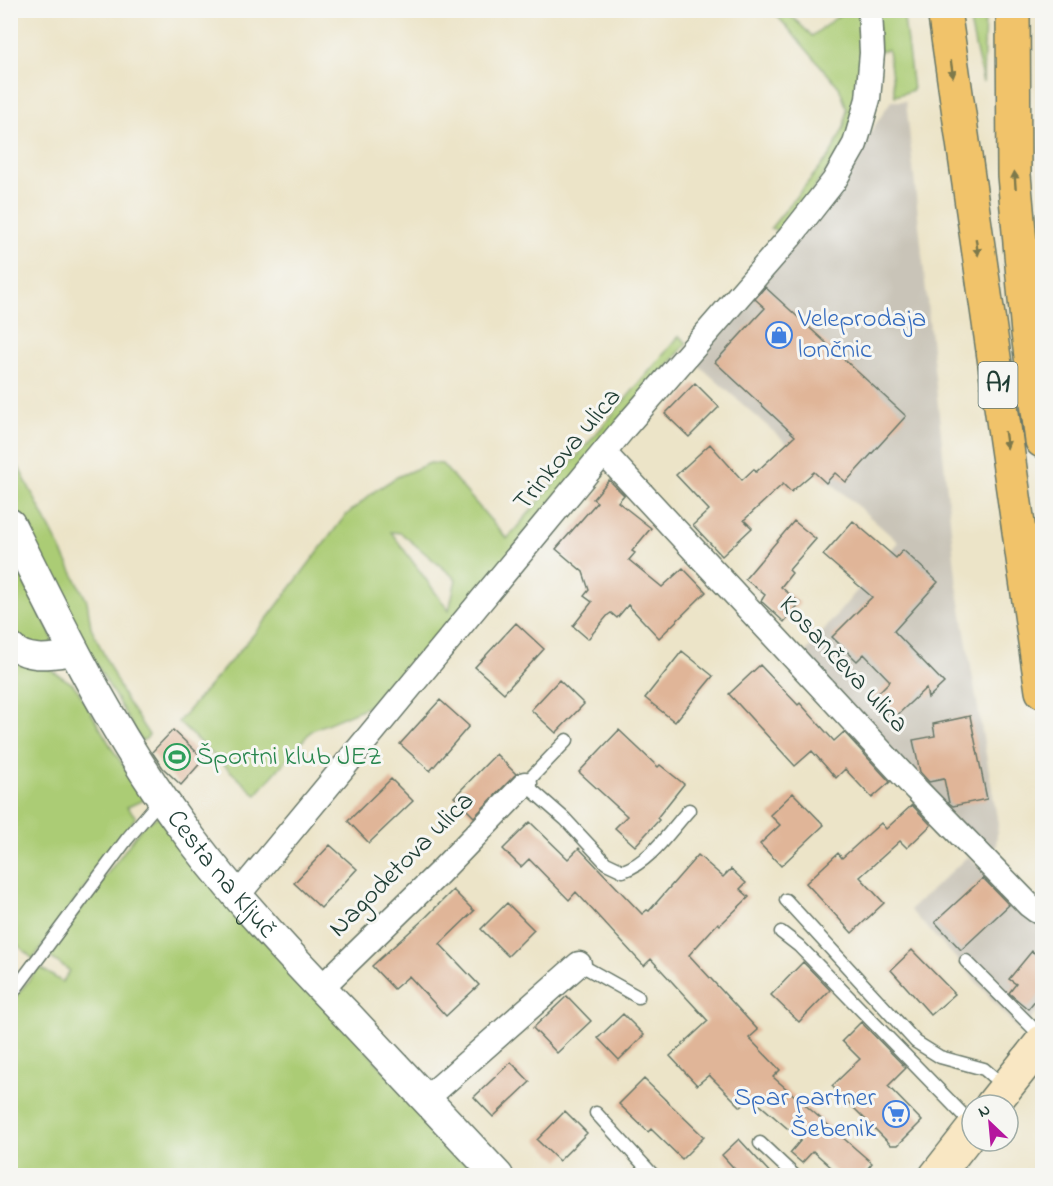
<svg xmlns="http://www.w3.org/2000/svg" width="1053" height="1186" font-family="'Indie Flower',sans-serif">
<rect width="100%" height="100%" fill="#f6f6f2"/>
<filter id="ink" filterUnits="userSpaceOnUse"><feTurbulence type="fractalNoise" baseFrequency=".0167" numOctaves="2"/><feDisplacementMap in="SourceGraphic" scale="12" xChannelSelector="R" yChannelSelector="G"/><feConvolveMatrix kernelMatrix="1 2 1 2 8 2 1 2 1" color-interpolation-filters="sRGB"/></filter>
<filter id="wash" filterUnits="userSpaceOnUse"><feTurbulence type="fractalNoise" baseFrequency=".008" numOctaves="4" result="noise"/><feDisplacementMap in="SourceGraphic" scale="24" xChannelSelector="R" yChannelSelector="G"/><feGaussianBlur stdDeviation="1.35" result="paint"/><feColorMatrix in="noise" values="0 0 0 0 0 0 0 0 0 0 0 0 0 0 0 0 0 1.4 0 .05"/><feComposite in="paint" operator="in"/></filter>
<g filter="url(#wash)">
<rect width="100%" height="100%" fill="#ece4c8"/>
<path fill="#c9c4b8" d="M891,101H906L957,586L998,824L996,846L990,859L803,655L898,542L694,361L828,197Z
M968,856L1030,918L1042,925V1007L1020,1032L954,956L910,910Z"/>
<path fill="#abcc74" stroke="#658454" stroke-width="1.5" fill-rule="evenodd" d="M773,11H786L812,36L845,11H863L865,56L847,142L784,231L770,229L830,155L844,127L847,109L839,87Z
M877,11H903L913,90L895,96L888,50L879,51Z
M969,11H985L983,82L971,27Z
M679,336L687,343L391,697L312,730L256,795L178,722L267,619L345,516L376,490L397,477L430,463L442,464L507,539ZM391,532L401,533L456,579L449,611Z
M10,450L87,601L91,627L124,697L149,735L146,739L141,741L66,612L11,499Z
M10,553L51,634L53,644L41,651L11,632Z
M11,652L32,666L49,669L73,684L79,692L113,750L146,799L127,807L136,817L33,959L11,939Z
M158,816L477,1175H11L10,1004L39,967L62,982L70,971L47,955L142,827Z"/>
<g id="blocks">
<path fill="#e0b598" d="M765,287L906,416L846,482L835,473L826,483L814,472L791,492L783,484L744,520L752,528L722,556L693,525L709,510L676,475L710,444L742,480L754,469L756,472L795,436L715,362L765,308L755,299Z
M695,383L719,407L689,437L665,414Z
M609,480L624,495L618,502L651,528L632,551L635,553L629,560L662,587L683,568L706,592L659,638L628,605L617,618L611,613L608,615L588,639L573,626L592,602L584,596L589,590L583,572L556,549L597,502L593,499Z
M794,521L816,539L789,570L792,573L781,587L800,603L784,622L761,601L765,595L745,579Z
M853,521L896,558L903,550L938,582L894,631L944,683L928,698L926,688L893,719L873,698L890,681L864,654L857,661L832,637L872,597L823,555Z
M516,623L544,649L504,693L475,667Z
M682,651L713,676L675,722L645,698Z
M760,665L798,705L800,703L834,741L844,732L890,782L872,798L845,769L836,778L812,751L795,766L729,694Z
M559,680L584,704L556,733L531,710Z
M440,700L469,726L430,771L400,744Z
M970,716L987,799L953,806L949,803L944,779L929,782L920,772L913,740L935,736L933,724Z
M173,730L204,759L181,785L163,768L152,752Z
M619,730L658,767L660,765L684,784L657,818L659,820L635,846L615,828L627,816L579,772Z
M496,754L516,774L474,817L454,797Z
M391,779L413,801L369,843L348,821Z
M793,793L824,825L781,866L760,844L780,825L770,815Z
M912,805L931,825L907,848L900,841L860,877L884,903L852,933L806,883L838,853L842,858L881,823L886,829Z
M530,822L568,859L579,848L642,914L647,910L649,911L698,855L723,877L731,869L746,883L740,889L749,897L720,925L718,923L689,955L758,1030L749,1038L780,1070L773,1077L872,1163L862,1176H841L813,1151L802,1163L790,1153L801,1140L752,1098L741,1107L709,1075L697,1085L670,1056L708,1021L651,959L644,966L576,892L569,900L529,859L521,867L503,849Z
M330,845L357,869L321,908L294,883Z
M983,878L1009,905L961,950L935,922Z
M453,890L474,911L440,944L479,985L446,1016L409,976L394,989L372,966L426,917Z
M507,903L534,930L508,956L481,929Z
M912,950L955,994L931,1015L891,970Z
M1032,951L1042,960V992L1028,1009L1009,993L1016,984L1009,979Z
M803,962L830,990L799,1022L771,995Z
M567,996L591,1021L557,1053L533,1028Z
M623,1014L644,1035L619,1060L598,1038Z
M861,1022L906,1068L888,1086L922,1121L898,1145H891L832,1086L860,1059L842,1041Z
M511,1062L530,1082L493,1117L474,1097Z
M644,1079L704,1137L682,1159L651,1129L648,1132L619,1104Z
M565,1111L587,1133L559,1161L537,1140Z
M739,1139L773,1176H741L722,1155Z"/>
</g>
</g>
<g filter="url(#ink)">
<use href="#blocks" fill-opacity="0" stroke="#677768" stroke-width="1.5"/>
<g fill="none" stroke-linecap="round" stroke-linejoin="round">
<defs>
<path id="service" d="M567,740L525,784L565,819L606,863L623,871C650,862 670,831 689,810
M786,900L916,1042L940,1057L984,1069L1005,1087
M781,932L799,946L972,1124
M966,961L1042,1037
M579,964L638,997
M10,996L127,839L161,799
M596,1113L654,1176
M760,1143L795,1176"/>
<path id="minor" d="M604,453L916,789L1029,905L1037,911H1042
M10,644C27,662 53,656 74,653
M237,896L624,428L790,237L834,181L855,144L868,99L872,53L870,10
M321,988L439,873L525,784
M426,1099L579,964"/>
<g id="tertiary">
<path id="s1" d="M10,524C64,633 118,744 193,841C240,903 295,961 349,1017C399,1070 448,1123 498,1176"/>
</g>
<path id="secondary" d="M992,1105L1042,1042
M936,1176L972,1130"/>
<path id="motorway" d="M944,10L1042,691
M1013,10L1014,175L1028,333L1042,441"/>
</defs>
<use href="#service" stroke="#677768" stroke-width="15"/>
<use href="#minor" stroke="#677768" stroke-width="27"/>
<use href="#tertiary" stroke="#677768" stroke-width="33"/>
<use href="#secondary" stroke="#677768" stroke-width="36"/>
<use href="#motorway" stroke="#677768" stroke-width="36"/>
<use href="#service" stroke="#fff" stroke-width="12"/>
<use href="#minor" stroke="#fff" stroke-width="24"/>
<use href="#tertiary" stroke="#fff" stroke-width="30"/>
<use href="#secondary" stroke="#f9e7c3" stroke-width="33"/>
<use href="#motorway" stroke="#f1c36a" stroke-width="33"/>
</g>
<defs><path id="oneway-solid" d="M-6-.8H1V-3.2L6.5 0L1 3.2V.8H-6Z" transform="scale(1.5)"/></defs>
<g fill="#7d794c">
<use href="#oneway-solid" transform="translate(952 69) rotate(82)"/>
<use href="#oneway-solid" transform="translate(1015 180) rotate(-94)"/>
<use href="#oneway-solid" transform="translate(977 247) rotate(82)"/>
<use href="#oneway-solid" transform="translate(1006 440) rotate(82)"/>
</g>
</g>
<defs>
<symbol id="shop-ring" viewBox="-11 -11 22 22"><circle r="9.5" fill="#f6f6f2" stroke="#3f7fe0" stroke-width="1.5"/><path d="M-5-2.5h2.3a2.7 3.5 0 0 1 5.4 0H5L5.5 6h-11ZM-1.5-2.5h3a1.5 2.3 0 0 0-3 0Z" fill="#3f7fe0"/></symbol>
<symbol id="stadium-ring" viewBox="-11 -11 22 22"><circle r="9.5" fill="#f6f6f2" stroke="#2e9e5b" stroke-width="1.5"/><path d="M0-5a6.5 5 0 1 0 0 10a6.5 5 0 1 0 0-10ZM-3.5-1.8h7v3.6h-7Z" fill="#2e9e5b"/></symbol>
<symbol id="supermarket-ring" viewBox="-11 -11 22 22"><circle r="9.5" fill="#f6f6f2" stroke="#3f7fe0" stroke-width="1.5"/><path d="M-6-5.5h2.5l.6 2H6L4.5 2H-2.5L-4.4-4H-6ZM-1.5 3.2a1.3 1.3 0 1 0 .1 0ZM3 3.2a1.3 1.3 0 1 0 .1 0Z" fill="#3f7fe0"/></symbol>
</defs>
<g fill-rule="evenodd">
<use href="#shop-ring" x="764" y="320" width="30" height="30"/>
<use href="#stadium-ring" x="162" y="742" width="30" height="30"/>
<use href="#supermarket-ring" x="881" y="1099" width="30" height="30"/>
</g>
<g text-anchor="middle" dominant-baseline="central" stroke-width="6" stroke-linejoin="round" paint-order="stroke">
<rect fill="#f6f6f2" stroke="#60746d" stroke-width="1.5" x="978.5" y="362" width="39" height="46" rx="4.5"/>
<g font-size="26" font-weight="bold" fill="#1f3d34">
<text x="998" y="385">A1</text>
</g>
<g font-size="27" fill="#366cbe" stroke="#f6f6f2" text-anchor="start">
<text x="798" y="319">Veleprodaja<tspan x="798" dy="31">lončnic</tspan></text>
<text x="876" y="1098" text-anchor="end">Spar partner<tspan x="876" dy="31">Šebenik</tspan></text>
</g>
<g font-size="27" fill="#1f3d34" stroke="#f6f6f2">
<text transform="translate(568 450) rotate(-50)">Trinkova ulica</text>
<text transform="translate(843 665) rotate(47)">Kosančeva ulica</text>
<text transform="translate(402 865) rotate(-45)">Nagodetova ulica</text>
<text stroke="none"><textPath href="#s1" startOffset="410">Cesta na Ključ</textPath></text>
</g>
<g font-size="27" fill="#27864d" stroke="#f6f6f2" text-anchor="start">
<text x="196" y="757">Športni klub JEZ</text>
</g>
</g>
<rect width="1053" height="1186" fill="none" stroke="#f6f6f2" stroke-width="36"/>
<g transform="translate(990 1123) rotate(334)"><circle r="28" fill="#f6f6f2" stroke="#a0aca6" stroke-width="1.5"/>
<path d="M0-4.5L10 22L0 15L-10 22Z" fill="#b5179e"/>
<text y="-9" font-size="16" font-weight="bold" text-anchor="middle" fill="#1f3d34">N</text>
</g>
</svg>
